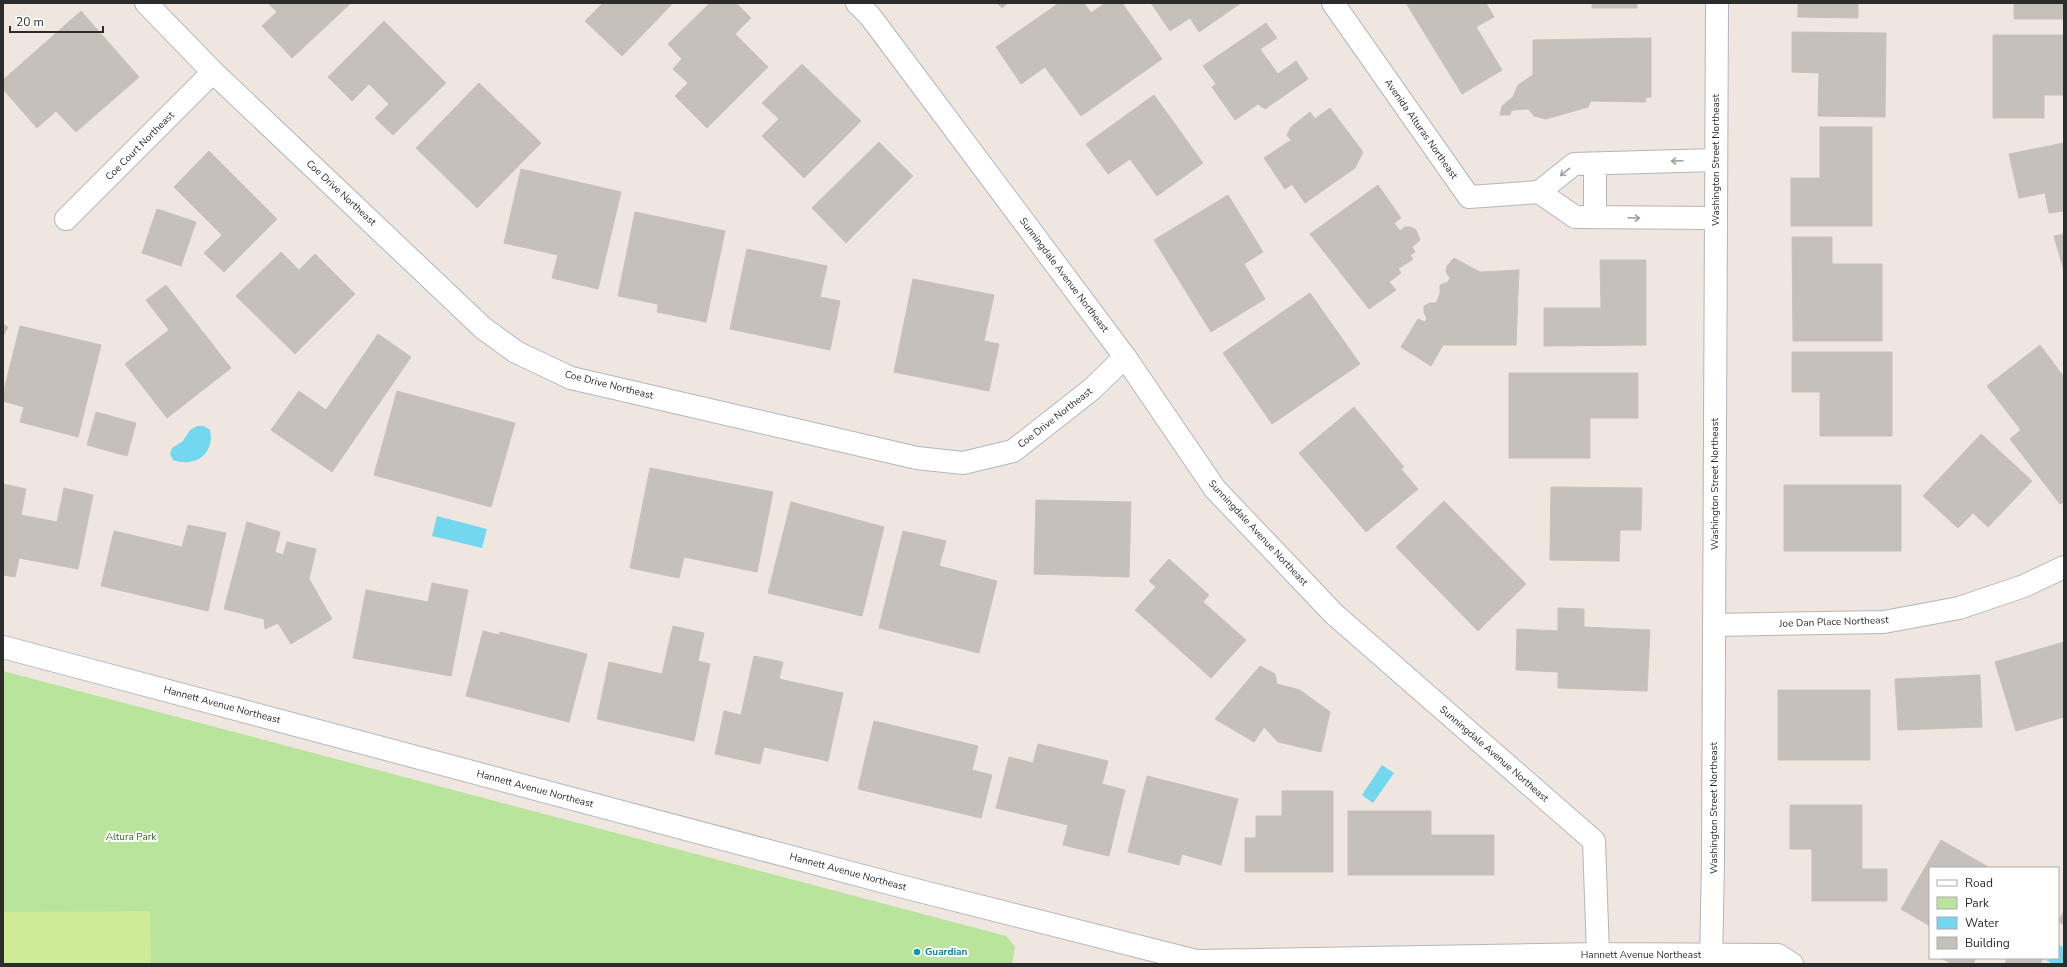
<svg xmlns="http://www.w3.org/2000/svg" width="2067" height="967" font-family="'Nunito Sans',sans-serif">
<rect width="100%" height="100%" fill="#eee6df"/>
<path fill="#b9e49b" d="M3,671L1006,936L1015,947L1012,964H3Z"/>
<path fill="#ceeb97" d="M150,911L151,964H3V912Z"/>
<path fill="#72d7ef" d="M197,426H204L210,430C215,454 195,468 173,460L170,454L172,448L183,441L190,430Z
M437,516L487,529L482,548L432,536Z
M1382,765L1394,773L1373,803L1362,795Z
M2058,944L2064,948V964H2053L2046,960L2058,958Z"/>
<path fill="#c6c0bb" stroke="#c9c2b8" d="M268,3H351L292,58L262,26L277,12Z
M603,3H673L622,56L585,21Z
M710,3H736L751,18L735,34L768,67L707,128L675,96L688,83L673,69L682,59L668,44Z
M997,3H1008L1002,8Z
M1059,3H1084L1091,13L1105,3H1122L1162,59L1081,116L1045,67L1021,84L996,47Z
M1151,3H1241L1199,32L1190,18L1170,31Z
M1406,3H1486L1494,17L1476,27L1502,70L1462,94Z
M1592,3H1637V8H1592Z
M1798,3H1858V18L1798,17Z
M2014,3H2064V19H2014Z
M81,11L139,77L76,132L56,111L37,128L3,89V80Z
M384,21L446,83L393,135L375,118L389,104L369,84L352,101L328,77Z
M1266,23L1277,38L1260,49L1278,74L1296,61L1308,79L1265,109L1258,104L1235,120L1212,87L1216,84L1203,66Z
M1792,32L1886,33L1885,117L1818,116L1819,73L1792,72Z
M1993,35H2064V95H2044V118H1993Z
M1651,38V97L1645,98L1646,102L1591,101L1588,107L1546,119L1534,116L1528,109L1514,110L1511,111L1510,115H1500L1502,106L1513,97L1518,85L1533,75V40Z
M802,64L861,121L804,178L762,136L779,119L762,103Z
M479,83L541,143L477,208L416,148Z
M1154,95L1203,163L1157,196L1130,159L1108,174L1086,144Z
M1330,108L1363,152L1355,168L1305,203L1292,184L1285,189L1264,158L1291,140L1287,135L1291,127L1310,112L1315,119Z
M1820,127H1872V226H1791V178H1820Z
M879,142L913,176L846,243L812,208Z
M2064,143V211L2049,213L2045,193L2019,198L2009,154Z
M209,151L277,219L224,272L204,253L222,235L174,187Z
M521,169L621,192L598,289L552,278L558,255L504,243Z
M1378,185L1401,218L1394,223L1400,231L1405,227H1411L1416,230L1420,240L1412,247L1415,252L1410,255L1413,259L1398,269L1401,273L1389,282L1396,290L1369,309L1310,234Z
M1228,195L1263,252L1244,264L1265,299L1211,332L1154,240Z
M157,209L196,222L181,266L142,253Z
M635,212L725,231L706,322L657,312L658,304L618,296Z
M2064,234V271L2054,236Z
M1792,237H1832V264H1882V341H1793Z
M747,249L827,266L820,297L840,301L830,350L730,329Z
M281,252L299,270L315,254L355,294L295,354L236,296Z
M1454,258L1480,272L1519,270L1516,345H1443L1431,366L1401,347L1418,319L1425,322L1427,318L1424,313V306L1430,303H1436L1440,294V285L1448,282L1450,278L1446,272L1447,266Z
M1600,260H1646V345L1544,346V308H1601Z
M913,279L994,295L984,341L999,344L989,391L894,372Z
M166,285L231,368L167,418L125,364L169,330L146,300Z
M1310,293L1360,364L1272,424L1223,353Z
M3,324L8,327L3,336Z
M20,326L101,345L78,437L20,422L24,407L3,401V394Z
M378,334L411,357L332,472L271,430L299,391L326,410Z
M2040,345L2064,377V502L2060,504L2010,439L2021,430L1987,386Z
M1792,352H1892V436H1820V392H1792Z
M1509,373H1638V418H1590V458H1509Z
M397,391L515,423L491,507L374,475Z
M1354,407L1404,467L1401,469L1418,489L1366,532L1299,453Z
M96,412L136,423L127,456L87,445Z
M1981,434L2032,481L1988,527L1973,513L1958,528L1923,496Z
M650,468L773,492L757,572L684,557L679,578L630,568Z
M3,484L26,489L21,515L57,522L64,488L93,495L78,569L19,558L15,577L3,575Z
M1784,485H1901V551H1784Z
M1551,487L1642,488L1641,530H1620L1619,561L1550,560Z
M1036,500L1131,502L1129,577L1034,574Z
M1444,501L1526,584L1478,631L1396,547Z
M791,502L884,527L862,616L768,593Z
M247,522L280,532L275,552L283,555L287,542L316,549L309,579L332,619L291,644L278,623L265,629L264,619L224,609Z
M188,525L226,533L208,611L101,586L114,531L182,547Z
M903,531L946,541L939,566L997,581L979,653L879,628Z
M1169,559L1209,595L1203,602L1246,640L1211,678L1135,610L1156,587L1149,581Z
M432,583L468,590L451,676L353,658L366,590L428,602Z
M1558,608L1584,609V627L1650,630L1647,691L1558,688V672L1516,670L1517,629L1558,631Z
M673,626L704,633L698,661L710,664L694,741L597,719L609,662L662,674Z
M483,631L499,635L500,632L587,654L569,722L466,696Z
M2064,642V717L2016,731L1995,662Z
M754,656L783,662L779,679L843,693L828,761L764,747L760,764L715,754L724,711L741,715Z
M1260,666L1275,674L1277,684L1300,690L1330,712L1321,752L1278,742L1264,727L1254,742L1215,719Z
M1980,675L1982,727L1898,730L1895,679Z
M1778,690H1870V760H1778Z
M874,721L978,746L972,770L992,775L981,818L858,789Z
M1038,744L1108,761L1102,784L1125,790L1109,856L1063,845L1068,825L996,808L1009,757L1033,763Z
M1147,776L1238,799L1221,865L1182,854L1179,865L1128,852Z
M1282,791H1333V872H1245V838H1256V816H1282Z
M1790,805H1862V869H1887V901H1812V849H1790Z
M1348,811H1431V835H1494V875H1348Z
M1941,840L1990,868H1930V926L1901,909Z
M2064,911V925L2058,921Z
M1941,958H1976L1973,964H1952Z
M2008,958H2043L2040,964H2004Z"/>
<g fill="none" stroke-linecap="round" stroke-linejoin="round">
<defs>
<path id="street" d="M146,3L213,72L483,328L516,352L571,378L917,458L963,463L1013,451L1092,389L1125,357
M857,3L870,16L1125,357L1215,489L1334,614L1594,841L1598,954
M1333,3L1469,197L1539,192L1574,164L1716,160
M1595,164V217
M1539,192L1575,217L1716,218
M66,219L213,72
M1714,625L1884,622L1959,608L2024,586L2064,567
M3,647L900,886L1196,961L1598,954L1778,955L1792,964"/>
<path id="secondary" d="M1711,964L1713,861L1717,3"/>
</defs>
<use href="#street" stroke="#b2b6c0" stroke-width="24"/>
<use href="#secondary" stroke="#b2b6c0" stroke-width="24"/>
<use href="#street" stroke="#fff" stroke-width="22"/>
<use href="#secondary" stroke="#fff" stroke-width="22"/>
</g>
<defs><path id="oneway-shaft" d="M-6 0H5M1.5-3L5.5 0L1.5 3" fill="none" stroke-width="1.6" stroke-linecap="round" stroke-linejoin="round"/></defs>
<g stroke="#a0a0a0">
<use href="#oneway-shaft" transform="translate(1677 161) rotate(178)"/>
<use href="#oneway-shaft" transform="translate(1565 172) rotate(141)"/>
<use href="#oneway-shaft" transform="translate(1634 218) rotate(2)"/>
</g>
<circle fill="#0f9aa8" stroke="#fff" stroke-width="1.5" cx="917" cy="952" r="4"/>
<g text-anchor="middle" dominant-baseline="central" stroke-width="4" stroke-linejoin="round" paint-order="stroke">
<g font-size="10" fill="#2c2c2c" stroke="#fff">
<text transform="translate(1421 129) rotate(55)">Avenida Alturas Northeast</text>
<text transform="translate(140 146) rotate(-45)">Coe Court Northeast</text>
<text transform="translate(1716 160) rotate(-90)">Washington Street Northeast</text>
<text transform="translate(341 193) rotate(43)">Coe Drive Northeast</text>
<text transform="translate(1064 275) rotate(53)">Sunningdale Avenue Northeast</text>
<text transform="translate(609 385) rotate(14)">Coe Drive Northeast</text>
<text transform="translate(1055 418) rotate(-38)">Coe Drive Northeast</text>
<text transform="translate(1715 484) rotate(-90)">Washington Street Northeast</text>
<text transform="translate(1258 533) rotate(47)">Sunningdale Avenue Northeast</text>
<text transform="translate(1834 622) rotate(-2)">Joe Dan Place Northeast</text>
<text transform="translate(222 705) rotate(15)">Hannett Avenue Northeast</text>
<text transform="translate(1494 754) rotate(41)">Sunningdale Avenue Northeast</text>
<text transform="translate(535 789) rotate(15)">Hannett Avenue Northeast</text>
<text transform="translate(1714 808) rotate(-90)">Washington Street Northeast</text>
<text transform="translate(848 872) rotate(15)">Hannett Avenue Northeast</text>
<text x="1641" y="955">Hannett Avenue Northeast</text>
</g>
<g font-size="10" fill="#316b1b" stroke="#fff">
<text x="131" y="837">Altura Park</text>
</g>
<g font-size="10" font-weight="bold" fill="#0d838f" stroke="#fff" text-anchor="start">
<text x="925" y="952">Guardian</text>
</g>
</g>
<rect width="2067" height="967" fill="none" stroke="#2c2c2c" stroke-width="8"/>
<rect x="1929" y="867" width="130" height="92" fill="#ffffff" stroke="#ababab"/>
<rect x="1937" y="880" width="20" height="6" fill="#ffffff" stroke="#ababab"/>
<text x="1965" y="887" font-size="12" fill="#2c2c2c">Road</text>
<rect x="1937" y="897" width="20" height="12" fill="#b9e49b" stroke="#ababab"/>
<text x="1965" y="907" font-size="12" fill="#2c2c2c">Park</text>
<rect x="1937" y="917" width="20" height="12" fill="#72d7ef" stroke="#ababab"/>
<text x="1965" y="927" font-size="12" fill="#2c2c2c">Water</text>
<rect x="1937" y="937" width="20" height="12" fill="#c6c0bb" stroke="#ababab"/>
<text x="1965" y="947" font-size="12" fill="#2c2c2c">Building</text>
<path d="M10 26v6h93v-6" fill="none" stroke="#2c2c2c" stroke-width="2"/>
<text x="16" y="26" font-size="12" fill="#2c2c2c" stroke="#ffffff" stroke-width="3" paint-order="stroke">20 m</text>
</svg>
